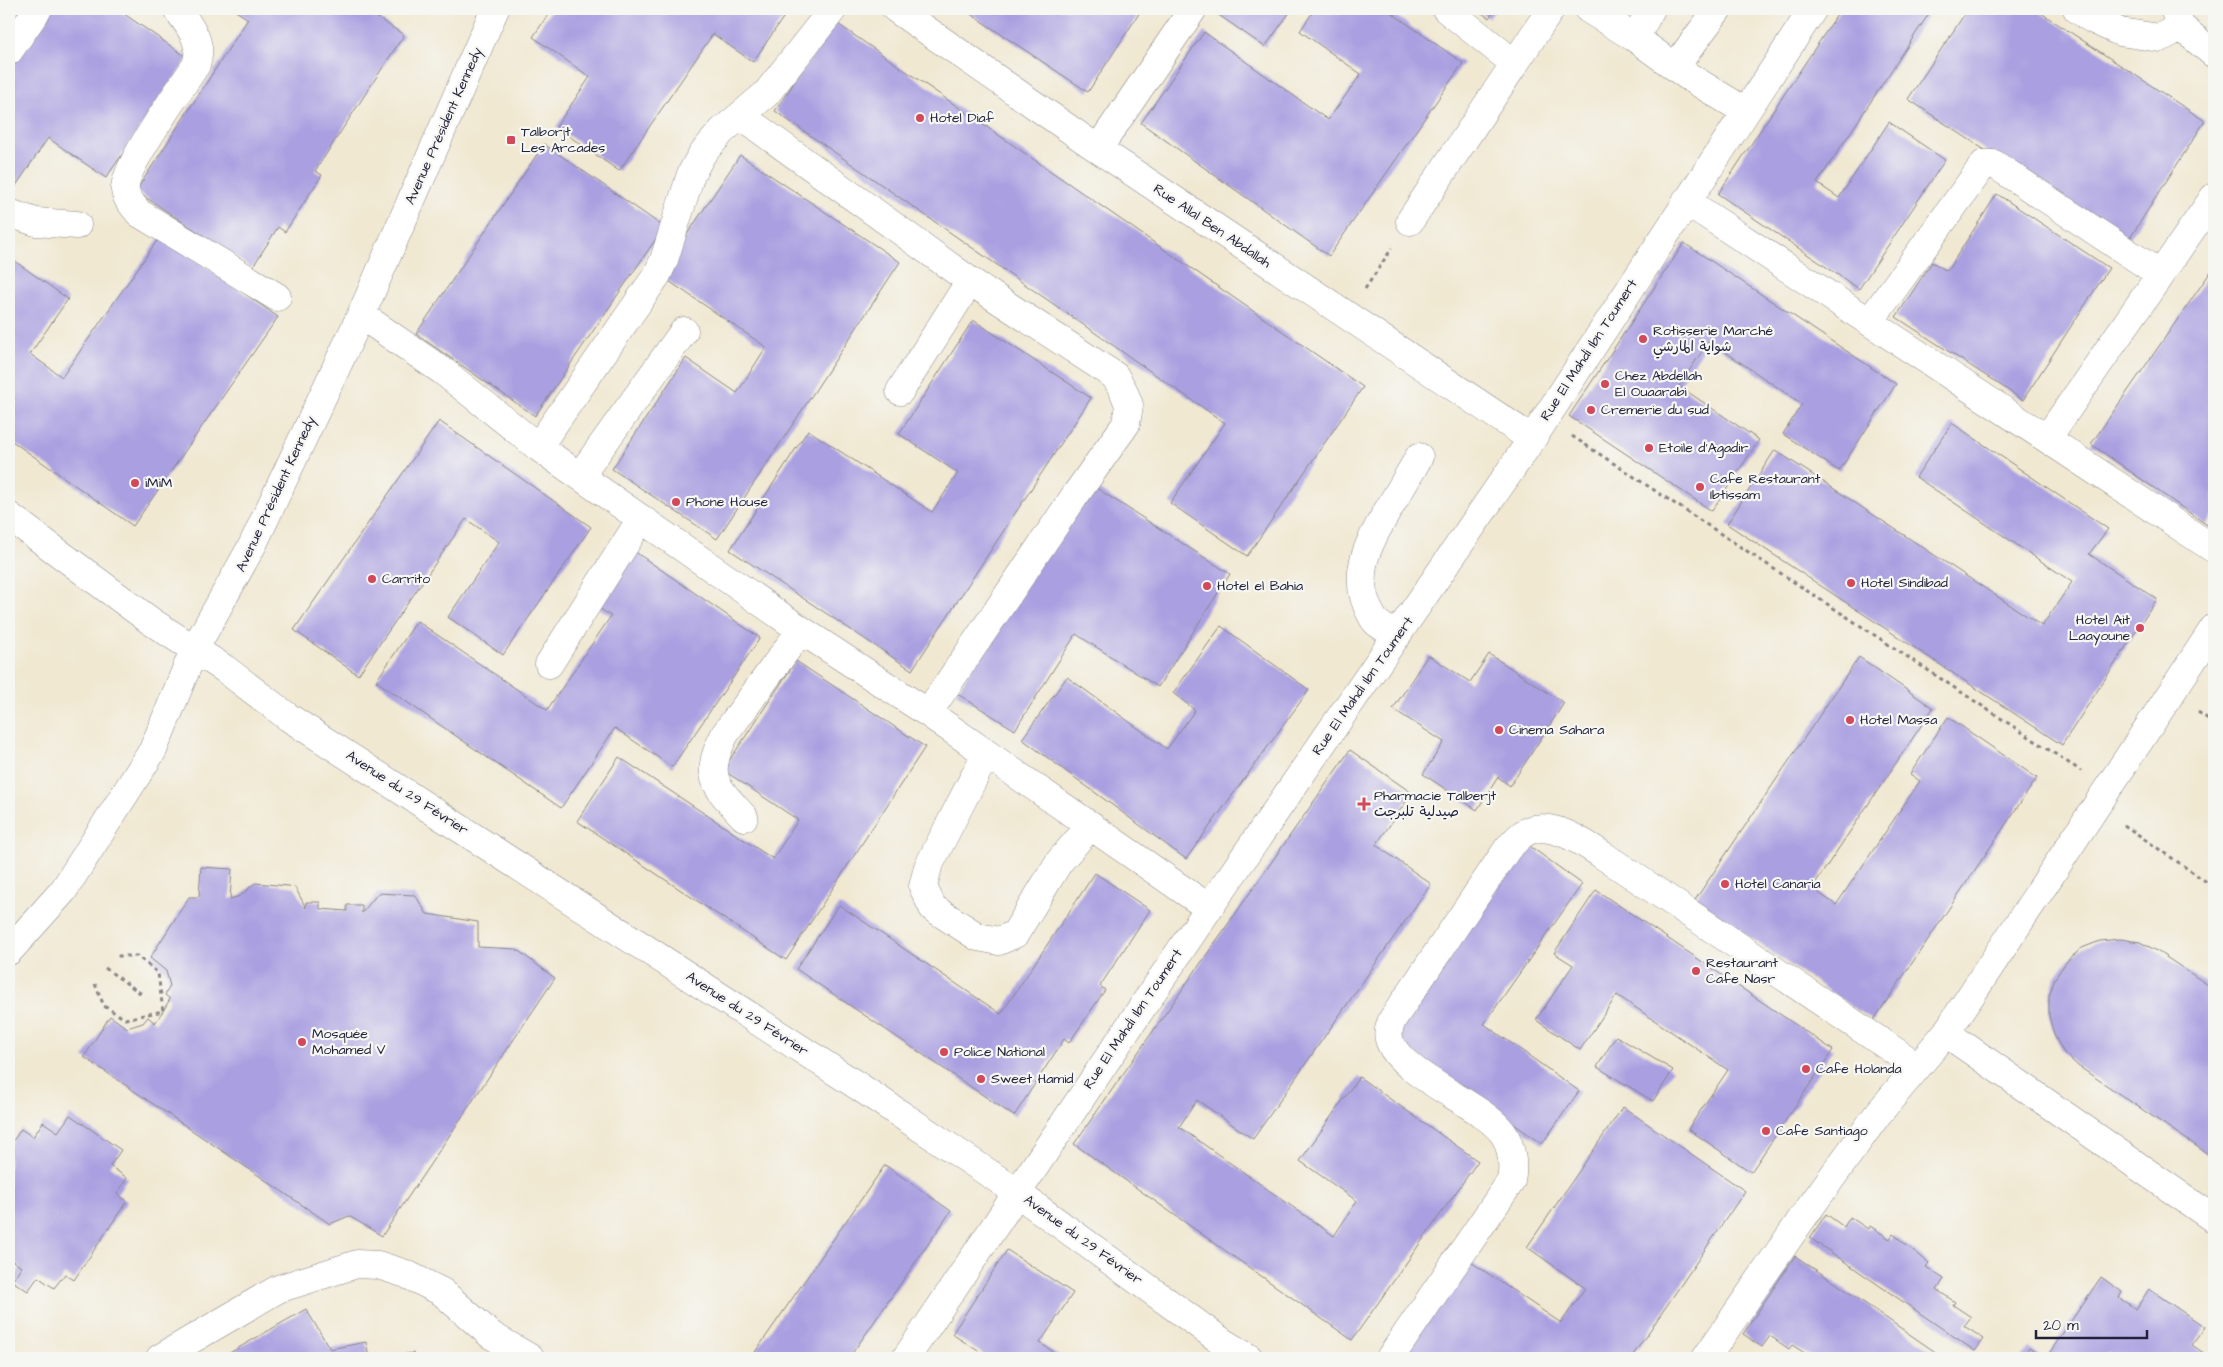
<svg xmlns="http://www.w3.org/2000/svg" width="2223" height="1367" font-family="'Architects Daughter','Playpen Sans Arabic',sans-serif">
<rect width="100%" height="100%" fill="#f6f6f2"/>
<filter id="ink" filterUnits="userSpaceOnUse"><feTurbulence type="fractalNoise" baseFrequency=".02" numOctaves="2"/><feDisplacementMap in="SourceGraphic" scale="10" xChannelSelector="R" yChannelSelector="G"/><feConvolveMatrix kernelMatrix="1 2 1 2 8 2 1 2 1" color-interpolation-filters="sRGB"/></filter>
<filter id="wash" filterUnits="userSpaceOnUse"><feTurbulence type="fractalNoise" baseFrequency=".0096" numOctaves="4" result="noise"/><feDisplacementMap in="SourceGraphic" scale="20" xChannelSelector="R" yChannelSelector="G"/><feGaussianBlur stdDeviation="1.12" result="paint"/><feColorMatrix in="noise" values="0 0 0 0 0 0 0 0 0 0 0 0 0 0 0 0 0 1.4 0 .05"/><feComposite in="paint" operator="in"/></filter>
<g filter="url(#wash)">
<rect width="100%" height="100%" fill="#f0e8d1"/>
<g id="blocks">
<path fill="#aaa0e1" d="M46,9H117L188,58L106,178L48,138L9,196V63Z
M233,9H364L404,35L315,171L322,175L285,232L278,227L252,268L136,191L248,19Z
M552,9H789L753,62L713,34L619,171L556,127L590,77L533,37Z
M963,9H1142L1088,92Z
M1210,9H1292L1265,47Z
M1315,9H1386L1463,63L1329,256L1141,123L1204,32L1328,120L1361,74L1300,31Z
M1476,9H1496L1489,18Z
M1841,9H1932L1817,183L1839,198L1889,122L1945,160L1859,289L1718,194Z
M1968,9H2035L2205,121L2128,241L2030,180L1908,99Z
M835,22L1363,387L1247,556L1170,503L1225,423L775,111Z
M544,144L664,227L535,416L416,334Z
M740,155L900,262L717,539L612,469L686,358L737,393L766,347L660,275Z
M1997,194L2109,268L2023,400L1896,317L1932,262L1947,271Z
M161,235L278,317L133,526L9,439V257L68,299L30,354L62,377Z
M1684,243L1896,384L1839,471L1783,434L1802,404L1709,341L1679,386L1759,440L1712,511L1569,416Z
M2214,267V514L2207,525L2091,444Z
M973,320L1091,398L912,670L730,550L808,430L932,512L958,473L899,434Z
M439,421L591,527L503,655L448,617L499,542L466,519L358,675L294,630Z
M1952,423L2108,529L2089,554L2157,599L2062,745L1727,524L1775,450L2042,626L2072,582L1916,477Z
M1090,484L1230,574L1158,687L1076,634L1015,730L956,693Z
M631,549L760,638L672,767L615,728L561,808L376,681L417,621L547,710L611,616L593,604Z
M1221,626L1309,690L1186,859L1022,739L1067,677L1167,749L1195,710L1173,693Z
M1489,654L1564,703L1510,786L1498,777L1477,810L1423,774L1444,742L1393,709L1428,655L1470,682Z
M1859,657L1933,708L1812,888L1836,905L1920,781L1910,774L1948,717L2037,778L1873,1021L1695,900Z
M796,661L925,747L786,960L577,821L619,757L773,859L798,820L723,770Z
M1350,750L1412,793L1376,845L1431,884L1253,1139L1197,1100L1179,1127L1334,1236L1357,1201L1300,1161L1359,1077L1478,1161L1352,1340L1074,1144Z
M1527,844L1582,884L1484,1024L1579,1091L1542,1144L1392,1037Z
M201,867L232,869L230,899L240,896L255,883L288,886L295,887L306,908V902H320V909L347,911V905H362V913L378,893L415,895L427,914L478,922V947L516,949L555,978L382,1236L349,1216L330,1224L84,1057L110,1016L127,1028L143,1023L148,1017L155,1023L163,1011L170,999L165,995L170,986L166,971L150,958L189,897H199Z
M1095,873L1150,910L1100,986L1105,990L1069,1043L1064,1039L1014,1116L796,969L839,905L1001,1014Z
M1596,890L1833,1050L1751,1172L1688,1129L1728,1070L1617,995L1580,1050L1536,1020L1573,965L1554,953Z
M2120,939L2140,942L2157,951L2214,989V1158L2078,1066L2064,1053L2054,1035L2049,1016V996L2055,978L2067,961L2082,948L2100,941Z
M1616,1036L1673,1070L1653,1101L1597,1067Z
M1623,1107L1745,1191L1631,1358H1400L1468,1260L1561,1323L1585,1288L1527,1247Z
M70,1115L121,1150L110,1166L127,1178L117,1194L127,1201L74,1280L65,1274L54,1288L38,1277L28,1291L12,1281L21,1267L9,1258V1147L21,1129L33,1137L43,1122L58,1132Z
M885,1165L951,1211L849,1358H751Z
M1826,1214L1844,1227L1850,1217L1868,1229L1870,1226L1890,1239L1893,1234L1929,1263L1926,1267L1944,1279L1937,1290L1955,1302L1953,1305L1971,1317L1964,1326L1984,1339L1975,1351L1810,1238Z
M1007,1250L1073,1293L1040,1343L1063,1358H989L952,1334Z
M1795,1256L1834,1282L1944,1358H1816L1812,1355L1811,1357L1792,1345L1789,1349L1770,1336L1762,1347L1743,1334Z
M2101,1277L2122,1292L2119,1298L2136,1309L2149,1289L2205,1327L2192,1345L2211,1358H2116L2107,1352L2103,1358H2046Z
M306,1309L330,1349L366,1342L369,1358H221Z
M2029,1348L2044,1358H2022Z
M413,1353L414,1358H387V1357Z"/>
</g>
</g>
<g filter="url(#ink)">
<use href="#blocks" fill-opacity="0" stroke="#898586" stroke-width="1"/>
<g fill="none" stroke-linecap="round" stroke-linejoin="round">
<defs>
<path id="minor" d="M177,9C190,27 204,43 196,65C182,87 122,169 125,190C126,199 134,206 139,213L277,297
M896,9L1098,149L1532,439
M1446,9L1514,63
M1588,9L1635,38L1651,9
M1718,9L1675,67L1686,75L1745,111
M2077,9L2092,19L2120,32L2160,38L2181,27
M2174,9L2181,27L2214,54
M1635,38L1675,67
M9,51L38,9
M741,116L970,281L1115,376L1123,390L1129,405L1126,424L1074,497L928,713
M1098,149L1193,9
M1686,201L2214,549
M9,213L36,222L77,225
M1410,221L1551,9
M361,315L444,372L538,447L801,630L928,713L1209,908
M1870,321L1984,164H1994L2160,274
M900,391L970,281
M2048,437L2214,197
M538,447L657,275L664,260L691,174L702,154L722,131L766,94L833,9
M580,476L684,331
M9,516L152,622L225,669L288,717L861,1088L999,1180L1224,1343L1249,1358
M1397,636C1390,631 1377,625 1373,618C1349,577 1367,546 1388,510C1398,493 1409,475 1419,457
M549,664L641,519
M986,754L928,867L923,887L933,908L978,937L999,941L1015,934L1059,862L1091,825
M744,817C715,786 703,776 725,734L801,630
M9,951L63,891L153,750L194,650L253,544L361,315L495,9
M1946,1033L2214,1219
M160,1358L278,1289L357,1264L378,1265L406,1274L442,1292L491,1335L530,1358
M906,1358L1209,908L1532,439L1813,9
M1390,1358L1511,1181C1514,1166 1512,1146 1503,1133C1481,1103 1399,1075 1389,1039C1387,1033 1390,1026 1392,1020L1508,848C1513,844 1517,838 1523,834C1549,815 1591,848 1613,862L1917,1066
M1706,1358L1801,1220L1877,1115L1946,1033L2214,628"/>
</defs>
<use href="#minor" stroke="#898586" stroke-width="29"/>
<path stroke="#898586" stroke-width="3" stroke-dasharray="4 4" stroke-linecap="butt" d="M1365,289L1392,248
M1572,436L2081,771
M2198,712L2214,723
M2124,825L2214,887
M105,968L143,995
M95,984L104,1006L125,1019L163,1011L158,973L137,956H114"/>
<use href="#minor" stroke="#fff" stroke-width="28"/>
</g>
</g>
<g fill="#d1495b" stroke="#f6f6f2" stroke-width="2">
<circle cx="920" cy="118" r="5"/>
<rect x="506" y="135" width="10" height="10" rx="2.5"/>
<circle cx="1643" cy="339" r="5"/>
<circle cx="1605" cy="384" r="5"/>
<circle cx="1591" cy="410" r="5"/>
<circle cx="1649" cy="448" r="5"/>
<circle cx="135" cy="483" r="5"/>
<circle cx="1700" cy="487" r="5"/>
<circle cx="676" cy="502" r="5"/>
<circle cx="372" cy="579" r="5"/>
<circle cx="1851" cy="583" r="5"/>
<circle cx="1207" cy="586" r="5"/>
<circle cx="2140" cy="628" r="5"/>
<circle cx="1850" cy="720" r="5"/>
<circle cx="1499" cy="730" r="5"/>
<path d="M1361.5 796.5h5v5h5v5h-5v5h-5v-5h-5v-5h5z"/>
<circle cx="1725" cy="884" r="5"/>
<circle cx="1696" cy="971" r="5"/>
<circle cx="302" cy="1042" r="5"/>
<circle cx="944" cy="1052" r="5"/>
<circle cx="1806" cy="1069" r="5"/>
<circle cx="981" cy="1079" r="5"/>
<circle cx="1766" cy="1131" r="5"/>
</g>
<g text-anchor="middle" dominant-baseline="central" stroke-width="4.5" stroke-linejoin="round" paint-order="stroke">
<g font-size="14" fill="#22223b" stroke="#f6f6f2" text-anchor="start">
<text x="930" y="118">Hotel Diaf</text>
<text x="521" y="132">Talborjt<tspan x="521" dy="16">Les Arcades</tspan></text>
<text x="1653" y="331">Rotisserie Marché<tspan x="1653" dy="16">شواية المارشي</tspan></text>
<text x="1615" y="376">Chez Abdellah<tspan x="1615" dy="16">El Ouaarabi</tspan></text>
<text x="1601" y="410">Cremerie du sud</text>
<text x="1659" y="448">Etoile d'Agadir</text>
<text x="1710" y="479">Cafe Restaurant<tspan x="1710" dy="16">Ibtissam</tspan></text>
<text x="145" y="483">iMiM</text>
<text x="686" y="502">Phone House</text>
<text x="382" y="579">Carrito</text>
<text x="1861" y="583">Hotel Sindibad</text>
<text x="1217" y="586">Hotel el Bahia</text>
<text x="2130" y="620" text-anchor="end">Hotel Ait<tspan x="2130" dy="16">Laayoune</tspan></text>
<text x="1860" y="720">Hotel Massa</text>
<text x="1509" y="730">Cinema Sahara</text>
<text x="1374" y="796">Pharmacie Talberjt<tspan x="1374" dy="16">صيدلية تلبرجت</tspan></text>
<text x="1735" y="884">Hotel Canaria</text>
<text x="1706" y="963">Restaurant<tspan x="1706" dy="16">Cafe Nasr</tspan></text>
<text x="312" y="1034">Mosquée<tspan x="312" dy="16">Mohamed V</tspan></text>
<text x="954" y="1052">Police National</text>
<text x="1816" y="1069">Cafe Holanda</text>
<text x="991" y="1079">Sweet Hamid</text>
<text x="1776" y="1131">Cafe Santiago</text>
</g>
<g font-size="14" fill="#22223b" stroke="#f6f6f2">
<text transform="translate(444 126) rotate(-66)">Avenue Président Kennedy</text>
<text transform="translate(1212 226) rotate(34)">Rue Allal Ben Abdallah</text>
<text transform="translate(1589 350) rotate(-57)">Rue El Mahdi Ibn Toumert</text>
<text transform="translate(276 494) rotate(-65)">Avenue Président Kennedy</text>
<text transform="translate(1363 686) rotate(-55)">Rue El Mahdi Ibn Toumert</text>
<text transform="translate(407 793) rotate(33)">Avenue du 29 Février</text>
<text transform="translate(747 1014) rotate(33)">Avenue du 29 Février</text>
<text transform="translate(1133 1019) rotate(-56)">Rue El Mahdi Ibn Toumert</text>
<text transform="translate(1083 1240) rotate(36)">Avenue du 29 Février</text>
</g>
</g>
<rect width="2223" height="1367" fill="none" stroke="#f6f6f2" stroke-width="30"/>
<path d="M2036 1330v8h111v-8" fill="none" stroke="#22223b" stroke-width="2.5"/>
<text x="2043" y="1330" font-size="15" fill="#22223b" stroke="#f6f6f2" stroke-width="4" paint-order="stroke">20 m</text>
</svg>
